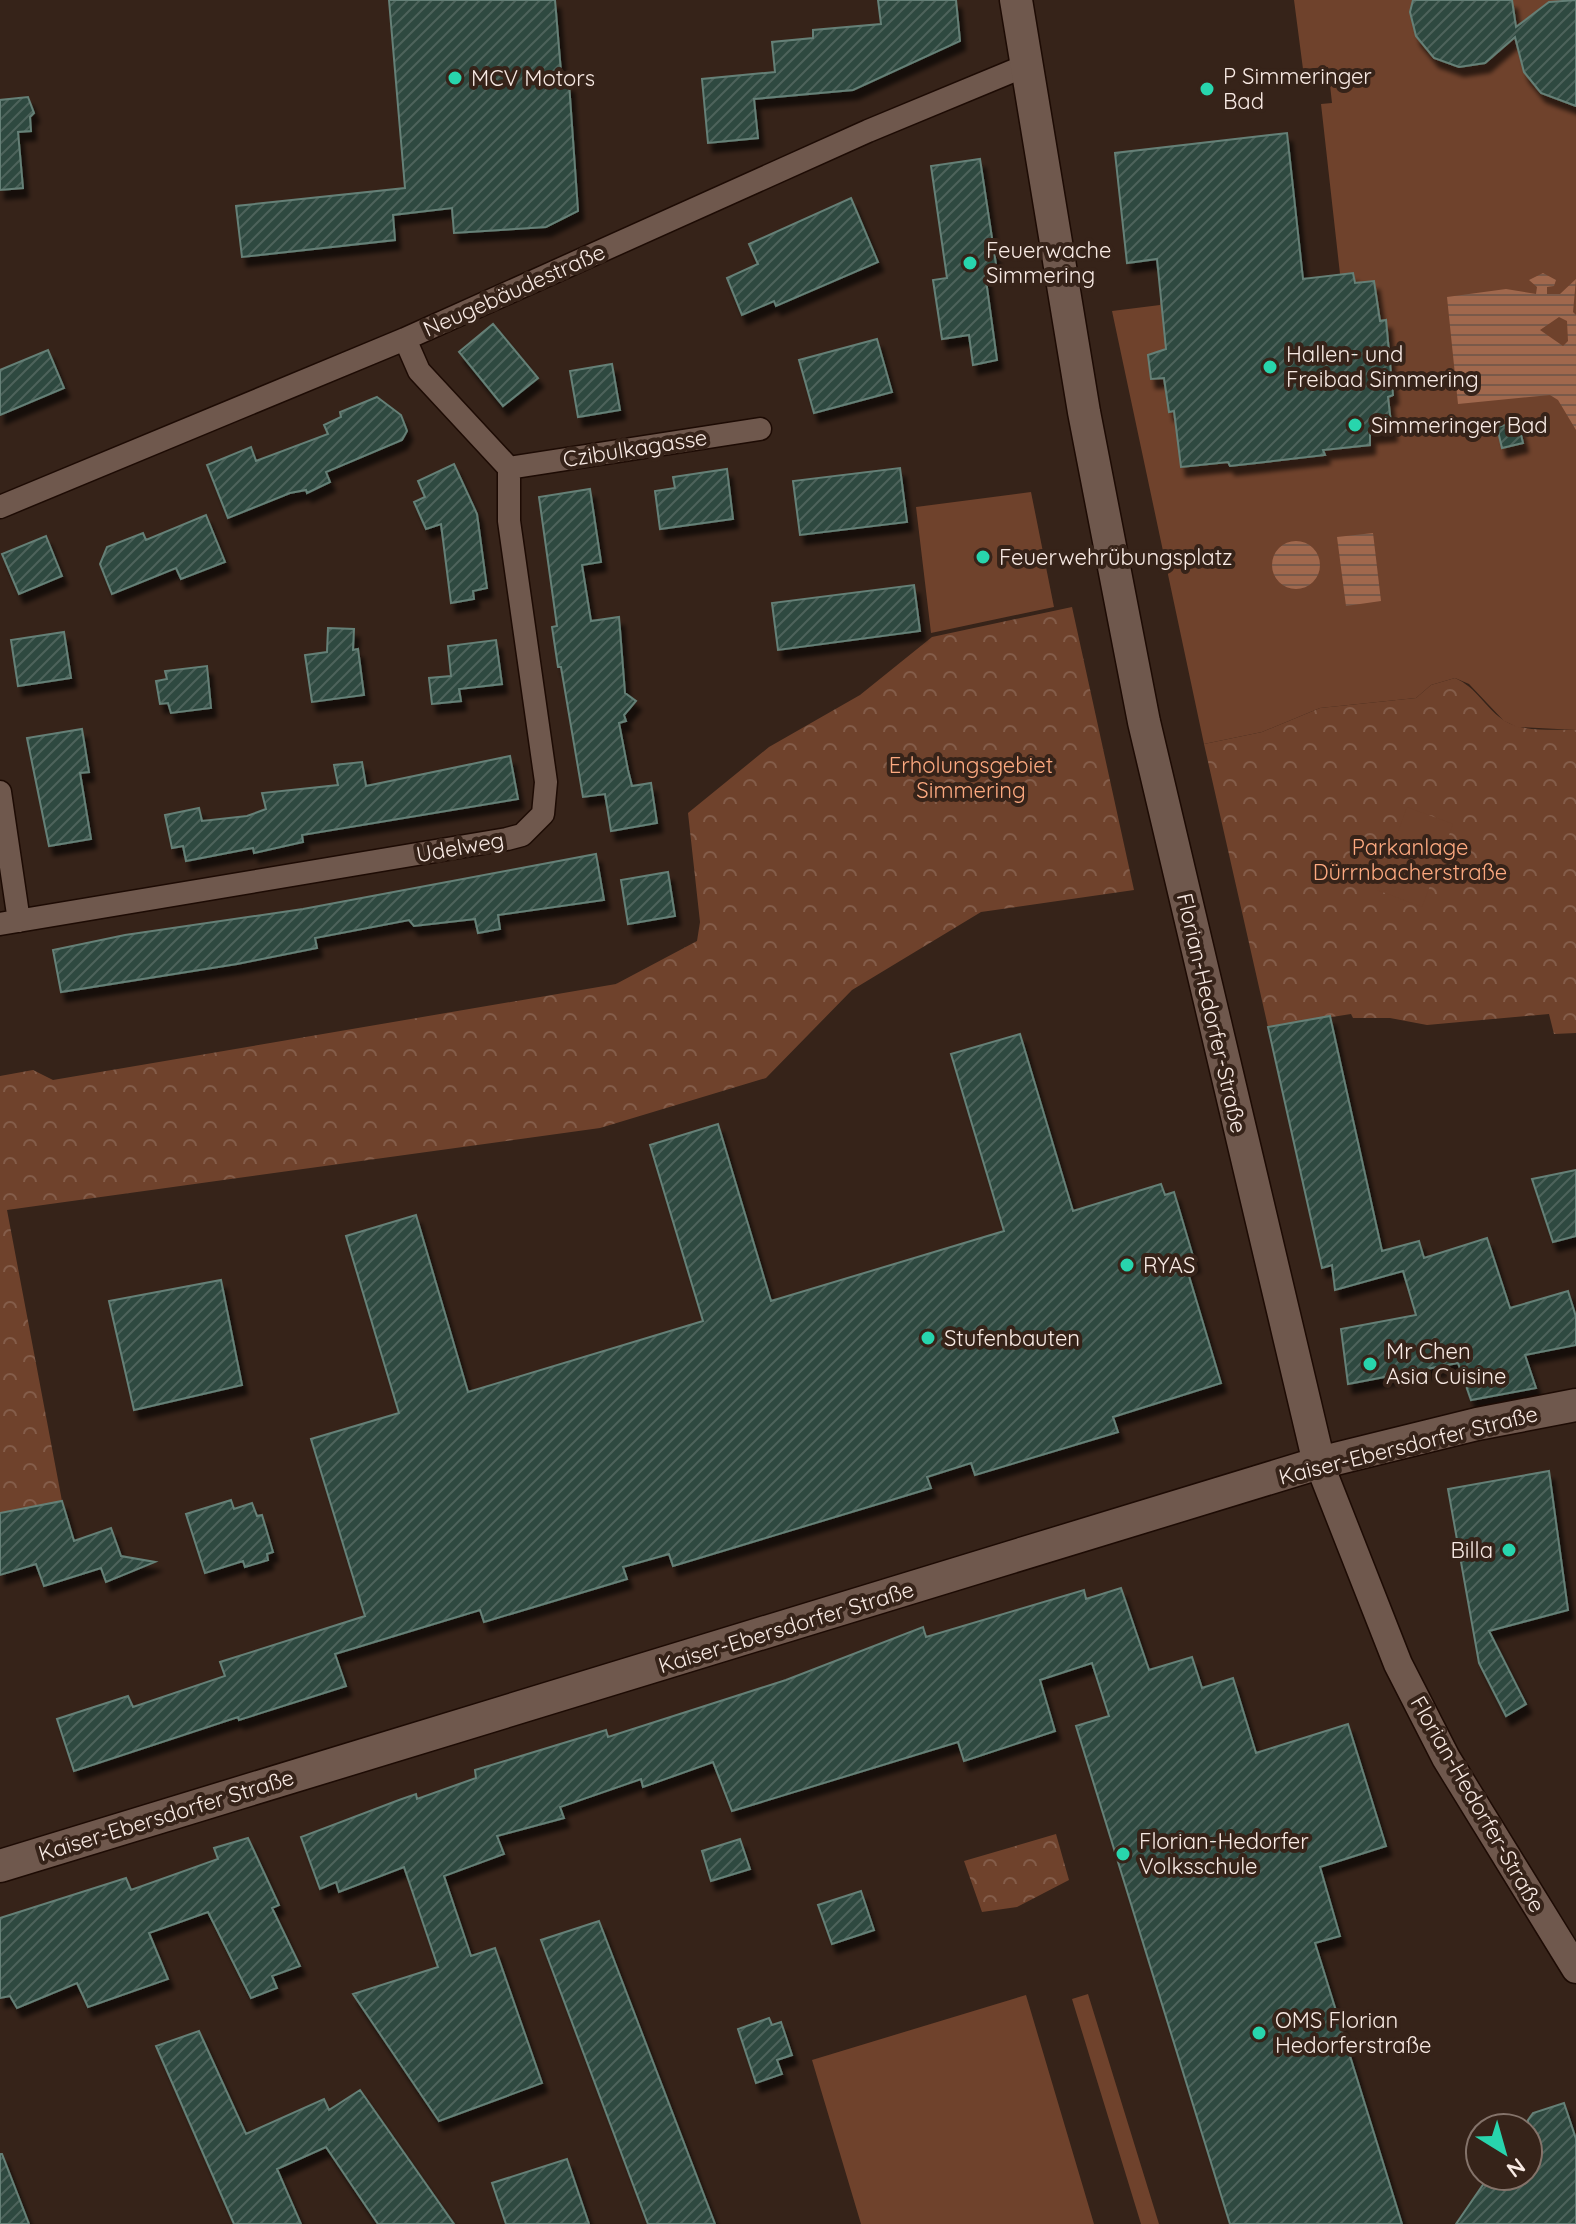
<svg xmlns="http://www.w3.org/2000/svg" width="1576" height="2224" font-family="Quicksand,sans-serif">
<defs>
<pattern id="park-crowns" width="20" height="18" patternUnits="userSpaceOnUse" patternTransform="scale(2)"><rect width="20" height="18" fill="#6f422c"/><path d="M2 6a3 3 0 1 1 6 0M12 15a3 3 0 1 1 6 0" fill="none" stroke="#845d4a"/></pattern>
<pattern id="water-rules" width="6" height="5" patternUnits="userSpaceOnUse" patternTransform="scale(2)"><rect width="6" height="5" fill="#a0684d"/><path d="M0 2.5h6" fill="none" stroke="#795949"/></pattern>
<pattern id="building-hatch" width="6" height="6" patternUnits="userSpaceOnUse" patternTransform="scale(2)"><rect width="6" height="6" fill="#2e483f"/><path d="M-1 1l2-2M0 6l6-6M5 7l2-2" fill="none" stroke="#4d635b"/></pattern>
<filter id="shadow"><feDropShadow dx="5" dy="9" stdDeviation="2" flood-color="#0009"/></filter>
</defs>
<rect width="100%" height="100%" fill="#362319"/>
<path fill="url(#park-crowns)" d="M1072,607L1134,890L981,912L852,990L766,1078L600,1128L7,1210L62,1501L0,1513V1076L33,1070L53,1080L616,984L697,941L700,922L688,813L769,747L860,695L932,637Z
M1455,678C1477,688 1484,706 1502,719C1521,733 1554,729 1576,730V1033L1554,1034L1549,1014L1427,1025L1390,1018H1353L1351,1014L1268,1027L1204,744L1262,732L1320,708L1416,698L1431,685Z
M1056,1834L1069,1880L1017,1907L982,1912L964,1861Z"/>
<path fill="#6f422c" d="M1294,0H1576V730L1517,727L1504,721L1469,684L1455,678L1431,685L1416,698L1320,708L1262,732L1204,744L1112,311L1160,305V297L1340,274L1321,104L1332,103L1328,67L1303,69Z
M1031,492L1054,607L931,633L916,507Z
M1407,807L1453,824L1422,907L1377,890Z
M1088,1994L1159,2224H1141L1072,1999Z
M1026,1995L1094,2224H861L812,2060Z"/>
<path fill="url(#water-rules)" fill-rule="evenodd" d="M1543,273L1556,280L1554,286L1547,287V294H1560L1576,279L1573,312L1576,315V430L1558,400L1550,395L1458,404L1447,297L1506,289L1536,294L1537,287L1529,280ZM1559,317L1567,321L1568,341L1563,346L1540,330Z
M1373,533L1381,601L1346,606L1337,537Z
M1272 565a24 24 0 1 1 48 0a24 24 0 1 1-48 0Z"/>
<path fill="url(#building-hatch)" stroke="#658077" stroke-width="2" filter="url(#shadow)" d="M389,0H555L562,84L569,83L578,211L546,227L454,233L452,208L393,215L395,240L242,257L236,206L405,188Z
M878,0H956L960,41L853,90L754,99L758,138L708,143L702,79L775,72L772,42L813,38V30L881,24Z
M1413,0H1512L1516,27L1549,2L1576,0V106L1541,93L1524,72L1515,37L1485,63L1459,67L1434,58L1416,36L1410,12Z
M28,97L34,113L30,117L31,131L18,132L23,188L0,190V100Z
M1287,133L1303,279L1353,273L1355,283L1374,281L1380,321L1386,320L1393,395L1388,397L1392,432L1370,434V445L1323,450L1325,455L1230,466L1228,462L1181,467L1174,411L1169,412L1164,378L1151,379L1148,355L1166,349L1157,259L1127,263L1115,153Z
M980,159L997,271L985,273L997,360L973,365L969,335L942,339L933,280L947,278L931,166Z
M851,198L878,262L776,306L774,301L742,315L727,278L758,264L749,244Z
M493,324L538,378L503,406L459,352Z
M877,339L892,392L814,413L799,360Z
M48,350L64,388L0,415V370Z
M612,364L620,410L578,417L570,371Z
M377,397L401,415L407,431L402,440L326,472L330,482L307,493L306,490L290,493L228,518L207,465L251,447L256,461L328,434L324,425L341,417L340,412Z
M1518,422L1523,443L1502,448L1497,427Z
M454,464L477,514L487,588L473,591L474,599L451,603L441,524L426,529L414,502L425,497L418,481Z
M900,468L907,522L800,535L793,481Z
M727,469L733,519L660,529L655,491L675,488L673,477Z
M590,489L601,562L582,565L591,621L619,617L625,693L636,701L624,715L626,721L619,723L628,770L632,786L651,783L657,823L611,831L605,794L583,797L561,667H558L552,627L557,626L539,497Z
M206,515L225,562L181,579L176,568L112,594L100,564L107,547L143,533L146,540Z
M46,536L62,576L19,594L2,554Z
M914,585L920,631L778,650L772,603Z
M328,628L354,629L353,650L358,649L364,695L312,702L305,655L327,652Z
M64,632L71,678L18,686L11,640Z
M496,640L502,684L459,689L461,701L432,704L429,678L451,676L448,646Z
M207,666L211,708L171,713L168,703L160,704L156,681L167,679L165,671Z
M82,729L89,772L80,773L91,839L49,846L27,738Z
M510,756L518,799L302,835L303,842L254,853L253,848L186,861L183,846L172,848L165,815L199,808L202,821L247,816L266,809L262,793L338,785L334,765L362,762L366,786Z
M596,854L604,900L498,915L500,929L478,933L475,919L414,926L409,920L315,938L317,948L237,964L61,992L53,950L125,935L303,909Z
M668,872L675,916L628,924L621,880Z
M1330,1016L1382,1251L1419,1241L1424,1258L1487,1238L1510,1308L1568,1291L1576,1317V1345L1525,1355L1536,1388L1471,1400L1458,1363L1348,1384L1341,1329L1416,1315L1403,1271L1335,1290L1332,1265L1322,1268L1268,1027Z
M1020,1034L1073,1211L1161,1184L1165,1195L1174,1192L1195,1263L1186,1266L1221,1383L1113,1417L1118,1432L975,1475L971,1463L927,1477L931,1488L673,1566L669,1554L623,1567L627,1579L484,1622L480,1610L335,1654L346,1686L239,1720L238,1717L74,1771L57,1719L128,1696L133,1707L225,1676L220,1662L365,1616L311,1439L399,1413L346,1236L416,1215L468,1392L703,1321L650,1145L718,1124L771,1301L1004,1231L951,1054Z
M1576,1170V1236L1553,1242L1532,1179Z
M221,1280L242,1385L134,1410L109,1301Z
M1549,1471L1568,1610L1489,1631L1526,1704L1506,1716L1479,1663L1448,1489Z
M231,1500L234,1509L252,1503L257,1516L262,1515L273,1552L267,1554L268,1560L245,1567L243,1561L205,1573L186,1514Z
M62,1501L74,1541L111,1528L121,1556L155,1562L106,1582L101,1568L44,1586L36,1564L0,1575V1513Z
M1121,1588L1149,1670L1192,1657L1202,1688L1233,1678L1256,1753L1348,1724L1386,1846L1320,1867L1340,1936L1315,1943L1402,2224H1230L1076,1726L1109,1716L1092,1663L1040,1680L1055,1731L964,1761L958,1742L732,1811L713,1762L643,1787L641,1779L560,1807L564,1818L497,1836L504,1854L444,1876L471,1956L495,1948L542,2083L439,2121L353,1994L438,1967L404,1867L339,1892L336,1882L320,1889L301,1837L399,1800L416,1794L417,1799L476,1778L475,1770L606,1730L608,1737L786,1680L923,1627L926,1637L1084,1590L1086,1599Z
M248,1838L279,1905L272,1908L300,1966L272,1976L277,1988L251,1998L208,1912L149,1933L168,1979L88,2007L77,1983L17,2008L10,1996L0,1998V1918L126,1878L131,1890L218,1859L214,1848Z
M740,1839L750,1869L711,1881L702,1851Z
M861,1891L874,1930L832,1944L818,1905Z
M599,1921L715,2224H648L541,1940Z
M769,2018L772,2025L781,2022L792,2055L777,2060L782,2074L756,2083L738,2029Z
M199,2031L246,2134L324,2099L329,2110L360,2090L454,2224H378L326,2147L277,2169L301,2224H234L156,2046Z
M1564,2103L1576,2139V2224H1456L1489,2176H1528V2120L1533,2113Z
M0,2154H2L29,2224H0Z
M567,2159L589,2224H506L492,2183Z"/>
<g fill="none" stroke-linecap="round" stroke-linejoin="round">
<defs>
<path id="minor" d="M509,468L760,429
M0,507L405,339L868,131L1025,66
M0,792L19,921
M0,924L507,839L522,835L543,814L546,782L509,521V468L419,371L405,339"/>
<path id="tertiary" d="M1319,1463L1398,1664L1446,1758L1576,1969"/>
<path id="secondary" d="M1016,0L1084,412L1144,722L1319,1463
M0,1866L1319,1463L1477,1424L1576,1405"/>
</defs>
<use href="#minor" stroke="#1d0b04" stroke-width="25"/>
<use href="#tertiary" stroke="#1d0b04" stroke-width="31"/>
<use href="#secondary" stroke="#1d0b04" stroke-width="35"/>
<use href="#minor" stroke="#6f584d" stroke-width="22"/>
<use href="#tertiary" stroke="#6f584d" stroke-width="28"/>
<use href="#secondary" stroke="#6f584d" stroke-width="32"/>
</g>
<g fill="#28d5ad" stroke="#362319" stroke-width="3">
<circle cx="455" cy="78" r="8"/>
<circle cx="1207" cy="89" r="8"/>
<circle cx="970" cy="263" r="8"/>
<circle cx="1270" cy="367" r="8"/>
<circle cx="1355" cy="425" r="8"/>
<circle cx="983" cy="557" r="8"/>
<circle cx="1127" cy="1265" r="8"/>
<circle cx="928" cy="1338" r="8"/>
<circle cx="1370" cy="1364" r="8"/>
<circle cx="1509" cy="1550" r="8"/>
<circle cx="1123" cy="1854" r="8"/>
<circle cx="1259" cy="2033" r="8"/>
</g>
<g text-anchor="middle" dominant-baseline="central" stroke-width="8" stroke-linejoin="round" paint-order="stroke">
<g font-size="22" fill="#f8eae4" stroke="#362319" text-anchor="start">
<text x="1223" y="76">P Simmeringer<tspan x="1223" dy="25">Bad</tspan></text>
<text x="471" y="78">MCV Motors</text>
<text x="986" y="250">Feuerwache<tspan x="986" dy="25">Simmering</tspan></text>
<text x="1286" y="354">Hallen- und<tspan x="1286" dy="25">Freibad Simmering</tspan></text>
<text x="1371" y="425">Simmeringer Bad</text>
<text x="999" y="557">Feuerwehrübungsplatz</text>
<text x="1143" y="1265">RYAS</text>
<text x="944" y="1338">Stufenbauten</text>
<text x="1386" y="1351">Mr Chen<tspan x="1386" dy="25">Asia Cuisine</tspan></text>
<text x="1493" y="1550" text-anchor="end">Billa</text>
<text x="1139" y="1841">Florian-Hedorfer<tspan x="1139" dy="25">Volksschule</tspan></text>
<text x="1275" y="2020">OMS Florian<tspan x="1275" dy="25">Hedorferstraße</tspan></text>
</g>
<g font-size="22" fill="#f8eae4" stroke="#362319">
<text transform="translate(514 290) rotate(-24)">Neugebäudestraße</text>
<text transform="translate(635 448) rotate(-9)">Czibulkagasse</text>
<text transform="translate(460 847) rotate(-10)">Udelweg</text>
<text transform="translate(1212 1013) rotate(77)">Florian-Hedorfer-Straße</text>
<text transform="translate(1408 1445) rotate(-14)">Kaiser-Ebersdorfer Straße</text>
<text transform="translate(786 1627) rotate(-17)">Kaiser-Ebersdorfer Straße</text>
<text transform="translate(1478 1804) rotate(60)">Florian-Hedorfer-Straße</text>
<text transform="translate(166 1815) rotate(-17)">Kaiser-Ebersdorfer Straße</text>
</g>
<g font-size="22" fill="#fdaa81" stroke="#362319">
<text x="971" y="765">Erholungsgebiet<tspan x="971" dy="25">Simmering</tspan></text>
<text x="1410" y="847">Parkanlage<tspan x="1410" dy="25">Dürrnbacherstraße</tspan></text>
</g>
</g>
<g transform="translate(1504 2152) rotate(143)"><circle r="38" fill="#362319" stroke="#84736a" stroke-width="2"/>
<path d="M0-6L14 30L0 20L-14 30Z" fill="#28d5ad"/>
<text y="-12" font-size="22" font-weight="bold" text-anchor="middle" fill="#f8eae4">N</text>
</g>
</svg>
